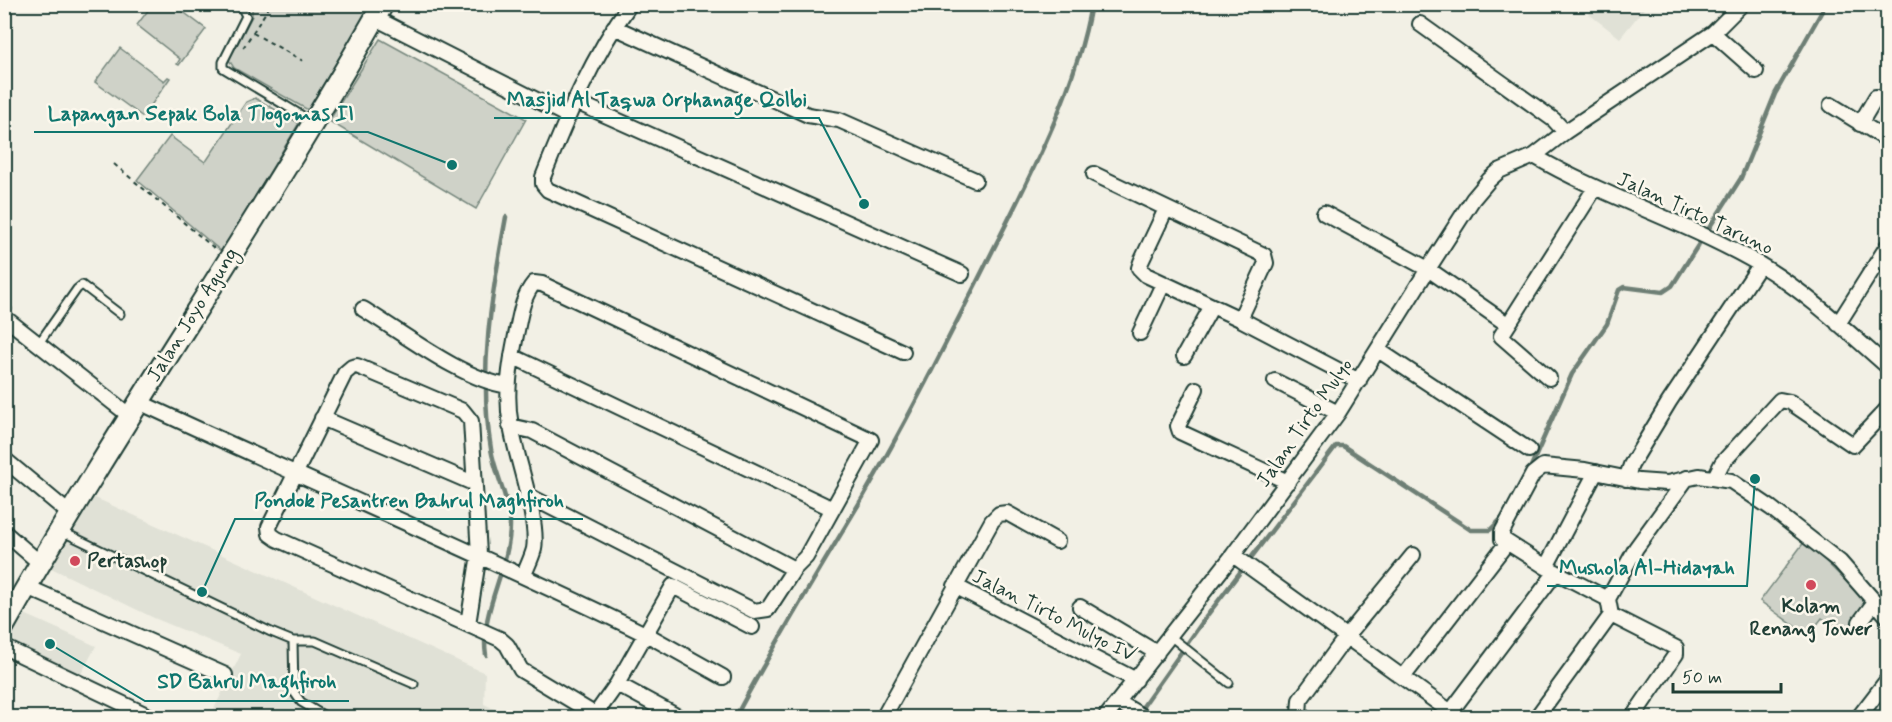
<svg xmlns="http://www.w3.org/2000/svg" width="1892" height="722" font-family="Mynerve,sans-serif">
<rect width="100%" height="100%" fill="#f2f0e5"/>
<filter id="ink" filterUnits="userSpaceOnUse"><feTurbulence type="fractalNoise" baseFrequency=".0167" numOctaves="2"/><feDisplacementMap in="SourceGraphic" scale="12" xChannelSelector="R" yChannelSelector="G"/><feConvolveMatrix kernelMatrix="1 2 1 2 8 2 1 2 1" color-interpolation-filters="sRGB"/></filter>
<g filter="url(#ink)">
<path fill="#e0e1d6" d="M1577,5H1647L1620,38Z
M91,496L485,673L484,704L510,717H210L241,654L154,618L47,566Z
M18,611L96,646L80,676L5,642L4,632Z"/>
<path fill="#cfd2c8" stroke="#77887e" stroke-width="1.5" d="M174,5L206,29L179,65L177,64L180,59L137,25L152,5Z
M248,5H371L308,110L234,68L229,60L252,16V8Z
M380,39L526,119L476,209L329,121Z
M120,48L164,81L168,77L170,78L143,117L95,82Z
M255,98L299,123L222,252L137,180L170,136L205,162L207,160L246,102Z
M1805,541L1868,603L1845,635L1822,618L1808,636L1760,601Z"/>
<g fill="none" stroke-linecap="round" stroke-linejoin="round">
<path stroke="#6e7f75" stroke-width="4.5" d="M1529,471L1572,374L1607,324L1619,290L1624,287L1663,292L1672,286L1741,178L1775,94L1826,4
M486,655C479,611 510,569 510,525C510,500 495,474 491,449C478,372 492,293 506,217
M1139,712L1206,617L1336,446H1343L1471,530H1490L1505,515
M735,718C775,642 819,571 863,497C909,418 950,335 992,252C1029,179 1078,85 1091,4"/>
<defs>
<path id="lane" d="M240,4L246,16L223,62V68L311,121
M4,308L7,309L4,313
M39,343L77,289L82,285L120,314
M61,531L271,632L293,641H315L414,684
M1170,636L1229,683
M293,641L294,692L301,702L328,718"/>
<path id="street" d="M630,4C592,57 567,117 543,177V184L548,190L903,352
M375,18L568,116
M1420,24L1554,120L1565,132
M614,27L808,115L839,120L975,180
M1713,33L1756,71
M574,101L962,274
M1831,105L1888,140
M1860,124L1876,97L1888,98
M1534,156C1606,198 1687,222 1759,264C1806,292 1847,331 1888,367
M1094,174L1264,255L1266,263L1240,319
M1166,209L1141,262L1139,268L1146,275L1240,319L1359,381
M1324,213L1428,269L1507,324
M363,309C403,333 463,380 508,386
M4,317L130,416
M1838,324L1888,245
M1140,333L1163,284
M1378,350L1529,450
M512,356L833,509
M1184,356L1212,306
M1549,378L1501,336L1595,188
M1275,381L1338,413
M1196,389L1178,426L1180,432L1288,482
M139,402C306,480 475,551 641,632
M322,418L473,483
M510,426L532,431L794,569
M4,459L70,514
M1715,477L1722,463L1780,400L1790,402L1853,445L1888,408
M1626,479L1631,465L1669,402L1760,265
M4,532L41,564
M1233,555L1459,718
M1546,567L1596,472
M524,575C527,567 532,557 534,549C539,519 516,458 511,426C505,395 510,365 516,335C520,317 522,297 534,283L542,284L871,440L806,557L794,569L768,609L754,611L527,495
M955,586L1136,680
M27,587L225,675
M1608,599L1546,567L1502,539V532L1533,474L1543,466L1585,470L1639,481L1667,483L1699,476L1731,481L1771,508L1840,562L1888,617
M1080,607L1157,653
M1611,615L1676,648V654L1632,718
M1860,622L1874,603
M468,624L479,554L471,421L463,411L357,366L352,367L345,373L269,527L270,534L277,539L500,639L507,645L521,670L594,714
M646,634L723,677
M4,647L153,718
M1404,676L1506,544
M617,684L680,718
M1118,702L1145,718
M593,718L617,684L673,586L752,627
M883,718L992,521L999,514L1007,513L1057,541
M1105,718L1233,555L1338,413L1428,269L1473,199L1489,180L1499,171L1534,156L1565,132L1713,33L1742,4
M1304,718L1299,714L1300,700L1346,637L1413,555
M1446,718L1556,572
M1536,718L1611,615L1608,599L1636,548L1687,478
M1858,718L1888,679"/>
<path id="secondary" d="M4,626C124,415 263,216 383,4"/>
</defs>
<use href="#lane" stroke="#1f3d34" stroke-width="11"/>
<use href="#street" stroke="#1f3d34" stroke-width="18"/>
<use href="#secondary" stroke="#1f3d34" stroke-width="24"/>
<path stroke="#1f3d34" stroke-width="2" stroke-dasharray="4.5 4.5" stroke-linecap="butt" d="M253,33L303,61
M243,48L271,4
M114,164L214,248"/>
<use href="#lane" stroke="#fbf7ec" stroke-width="7"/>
<use href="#street" stroke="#fbf7ec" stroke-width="14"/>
<use href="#secondary" stroke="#fbf7ec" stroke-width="20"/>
</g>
</g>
<g fill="#d1495b" stroke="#fbf7ec" stroke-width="2">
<circle cx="75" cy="561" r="6"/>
<circle cx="1811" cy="585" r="6"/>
</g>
<g text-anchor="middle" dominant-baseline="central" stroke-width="5" stroke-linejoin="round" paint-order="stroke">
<g font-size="20" fill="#1f3d34" stroke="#fbf7ec">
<text transform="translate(1695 214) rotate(25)">Jalan Tirto Taruno</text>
<text transform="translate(193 315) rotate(-58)">Jalan Joyo Agung</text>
<text transform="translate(1305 423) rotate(-55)">Jalan Tirto Mulyo</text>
<text transform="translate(1054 616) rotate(27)">Jalan Tirto Mulyo IV</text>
</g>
<g font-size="20" font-weight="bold" fill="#1f3d34" stroke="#fbf7ec" text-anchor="start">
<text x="87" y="561">Pertashop</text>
<text x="1811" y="606" text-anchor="middle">Kolam<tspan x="1811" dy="23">Renang Tower</tspan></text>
</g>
</g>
<path fill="none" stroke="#0f766e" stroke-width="2" d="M864 204L819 118H494M452 165L368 132H34M202 592L235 519H583M1755 479L1747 586H1547M50 644L145 701H349"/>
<g fill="#0f766e" stroke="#fbf7ec" stroke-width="2">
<circle cx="864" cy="204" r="6"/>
<circle cx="452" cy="165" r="6"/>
<circle cx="202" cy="592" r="6"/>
<circle cx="1755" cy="479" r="6"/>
<circle cx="50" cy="644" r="6"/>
</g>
<g font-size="21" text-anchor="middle" font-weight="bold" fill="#0f766e" stroke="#fbf7ec" stroke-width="5" stroke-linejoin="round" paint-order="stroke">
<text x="657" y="106">Masjid Al Taqwa Orphanage Qolbi</text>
<text x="201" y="120">Lapangan Sepak Bola Tlogomas II</text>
<text x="409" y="507">Pondok Pesantren Bahrul Maghfiroh</text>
<text x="1647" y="574">Mushola Al-Hidayah</text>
<text x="247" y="688">SD Bahrul Maghfiroh</text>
</g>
<rect width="1892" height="722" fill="none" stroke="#fbf7ec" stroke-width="24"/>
<rect x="12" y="12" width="1868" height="698" fill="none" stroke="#1f3d34" stroke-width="2" filter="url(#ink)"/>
<path d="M1673 683v9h108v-9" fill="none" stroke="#1f3d34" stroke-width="3"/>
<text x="1682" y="683" font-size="18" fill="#1f3d34" stroke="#fbf7ec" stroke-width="4.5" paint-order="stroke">50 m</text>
</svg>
